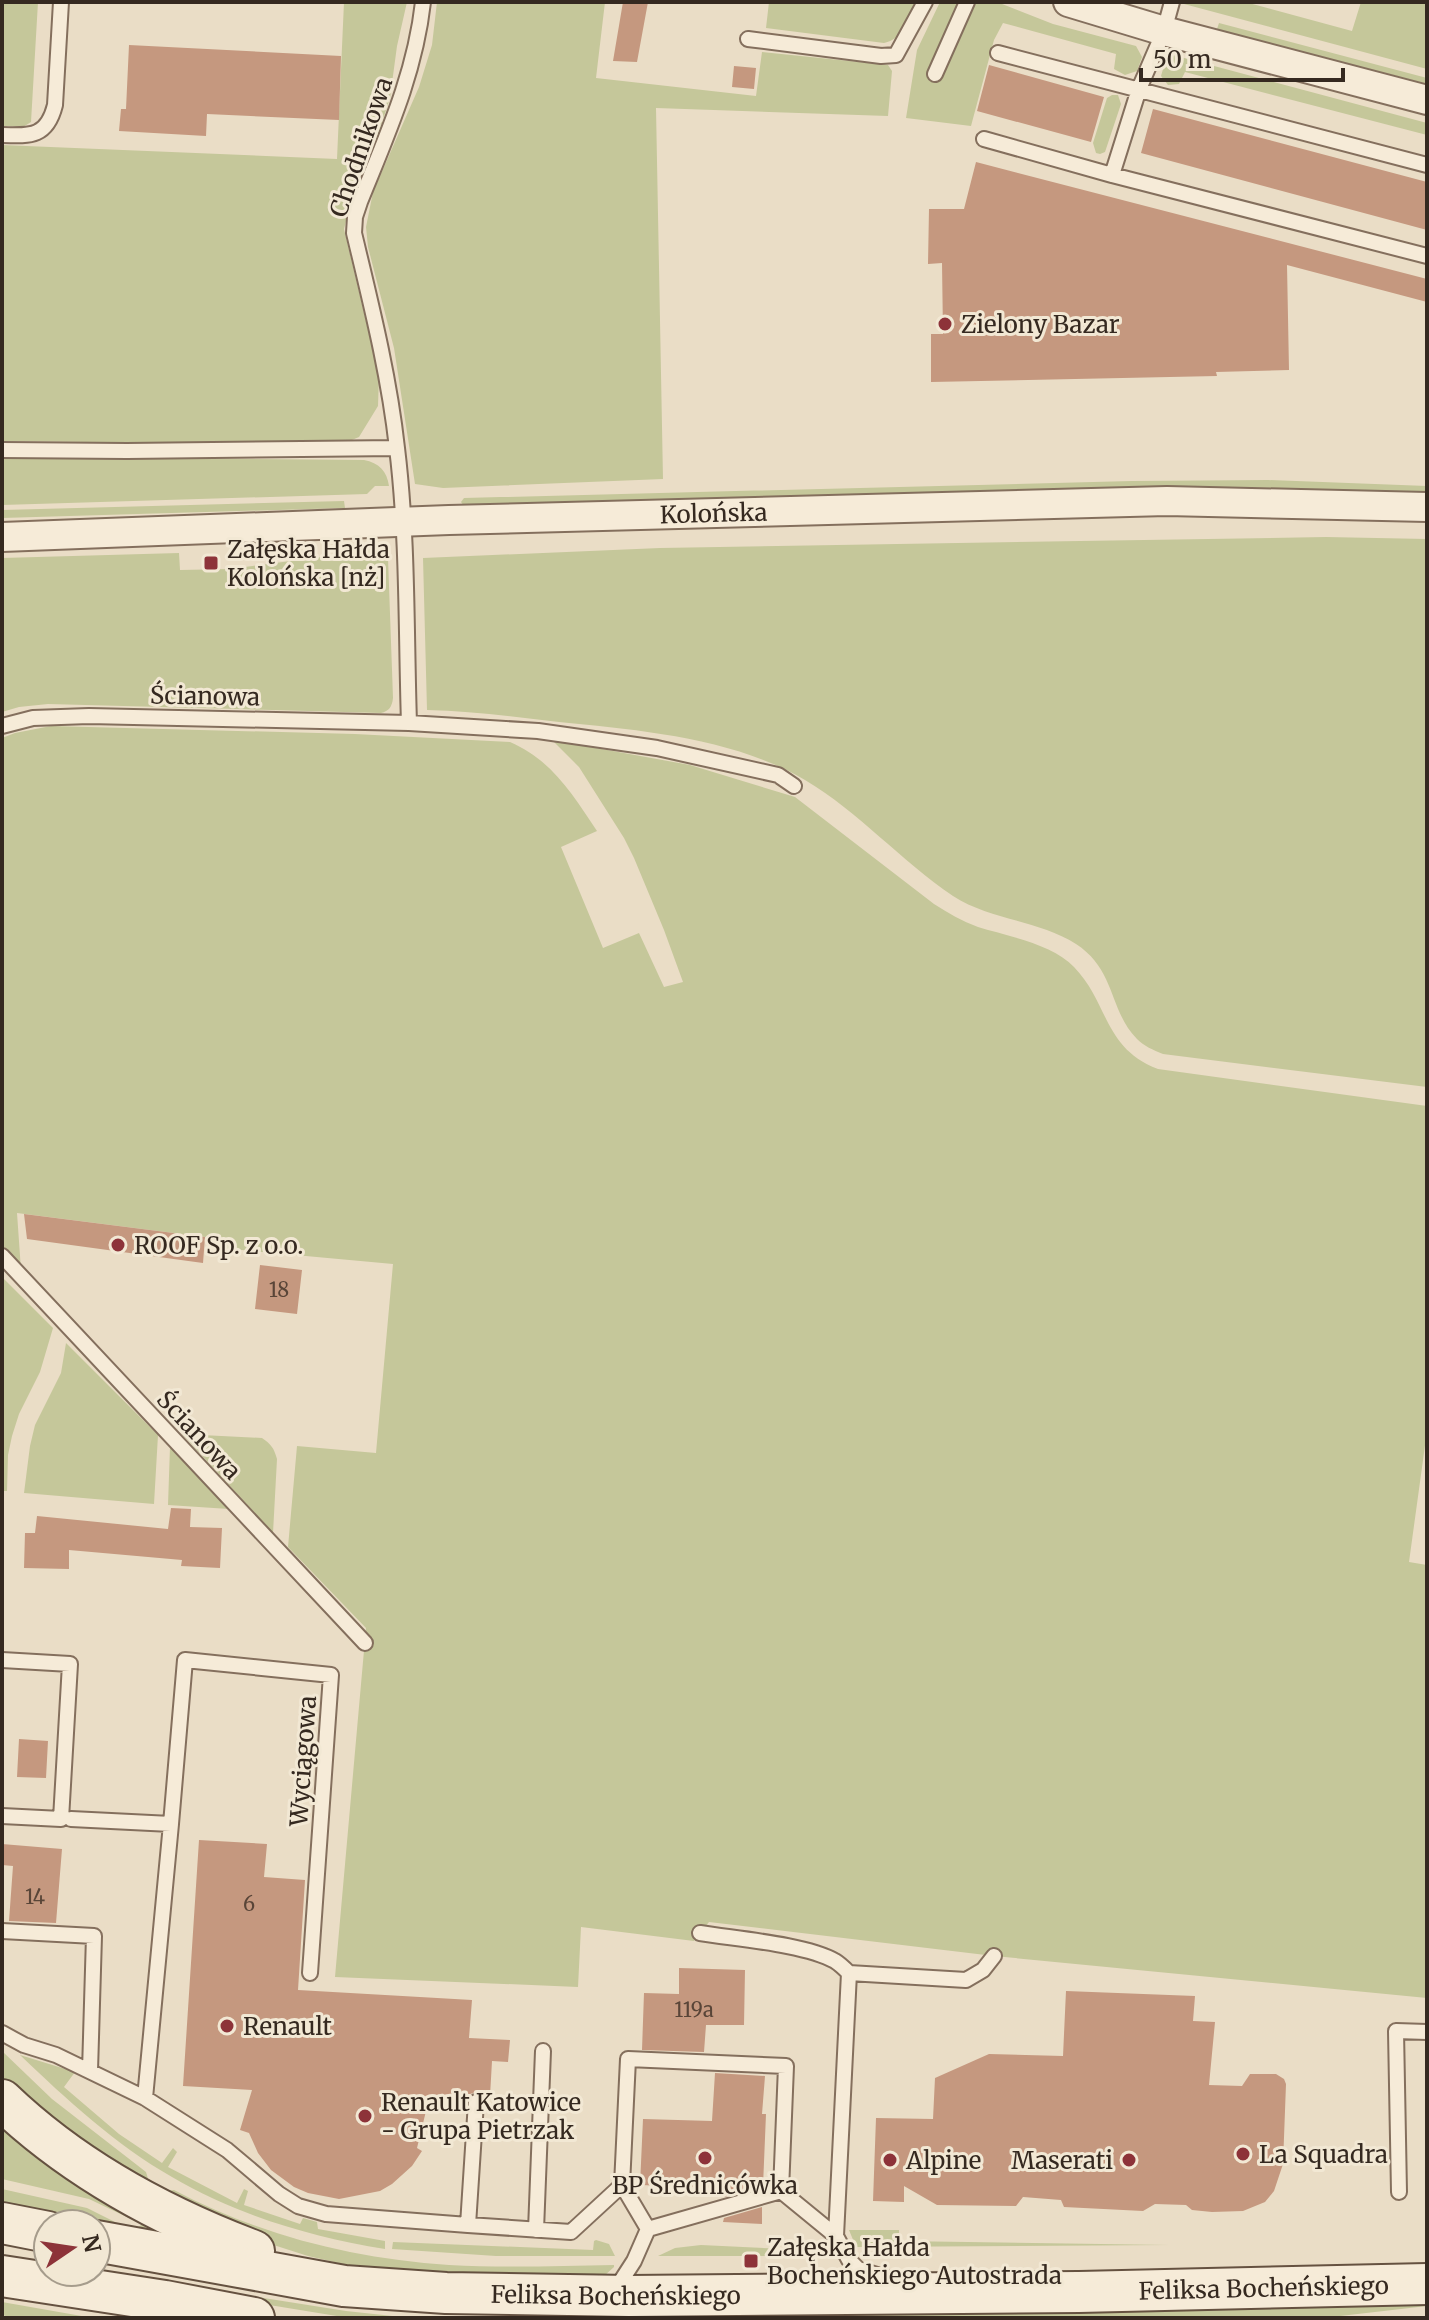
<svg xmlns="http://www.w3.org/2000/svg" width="1429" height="2320" font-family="Merriweather,serif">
<rect width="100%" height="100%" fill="#eaddc6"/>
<path fill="#c5c79a" d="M2,2H38L31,122L23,127L2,126Z
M344,2H407L397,46L390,98L375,144L356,181L344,229L379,376L378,406L359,437L340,445L2,441V145L337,159Z
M437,2H605L596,78L756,96L762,52L888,65L892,71L888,116L656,108L663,479L443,488L415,484L394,348L368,247L366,227L373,192L419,87L432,45Z
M769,2H919C910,18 904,39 884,43L766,28Z
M940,2H997L1053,24L1136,46L1142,57L1137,71L1125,75L1114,69L1116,54L1003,23L994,40L971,126L906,118L917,50Z
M1185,2H1245L1352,31L1361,2H1427V69L1184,4Z
M1219,23L1427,78V84L1217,29Z
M1173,55L1427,123V135L1185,72L1179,84L1168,85L1161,76L1166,59Z
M1112,95H1118L1121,104L1105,152L1100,154L1096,153L1093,143L1107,98Z
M2,457L364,460C379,463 387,471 389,486H375L367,494L2,505Z
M1268,480L1427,486V492L1192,487L464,506L461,502L464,498L1132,481Z
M344,501L345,508L2,518V510Z
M1326,537L1427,539V1087L1163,1054C1153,1050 1144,1046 1137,1039C1109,1011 1116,970 1076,944C1038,920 990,920 953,896C901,861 859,812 805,780C734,738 640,730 559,722C515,717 471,711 427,710L423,558L660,548Z
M372,543L382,547L388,558L393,698C392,707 389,711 381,713L48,704L19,707L2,712V558L179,553L180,570L230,569L360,552L361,544Z
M51,726L355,734L510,742C552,760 573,795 597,831L561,847L603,948L639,933L664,987L683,982L664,930L634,858L624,838L579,767L552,740L690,765L795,797L934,904C948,913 962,921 978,927C1007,936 1053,944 1074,967C1109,1003 1103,1048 1158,1069L1427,1106V1431L1409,1562L1427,1565V1998L994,1956L709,1922L694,1941L581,1927L578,1987L335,1977L366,1628L288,1547L297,1446L376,1453L393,1264L220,1248L221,1239L17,1213L21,1270L2,1250V738L15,733Z
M2,1277L53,1328L40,1372L19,1414L12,1436L8,1455L7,1491H2Z
M66,1343L158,1435L154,1504L24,1493L30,1446L35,1425L61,1373Z
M182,1434L262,1438C271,1444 274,1448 277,1459L273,1533Z
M170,1447L229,1509L168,1505Z
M2,2051L52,2099L146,2172L149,2182L145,2191L2,2083Z
M20,2055L75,2072L64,2087L119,2134L162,2163L173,2148L177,2152L168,2167L237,2203L244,2189L248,2191L244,2205L300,2224L303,2218L317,2222L318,2229L385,2241V2249C311,2237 237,2215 172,2177C116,2145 66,2099 20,2055Z
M2,2118L134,2217L131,2219L89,2199L2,2179Z
M2,2189L87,2208L123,2226L137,2228L144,2223L179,2242L2,2202Z
M174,2190C259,2235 353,2259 449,2265C504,2268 559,2266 614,2265V2267L604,2276L399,2273L343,2264L308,2256L245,2236L168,2191Z
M849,2230H899V2241L1169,2245L856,2247Z
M596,2240L609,2244L615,2256H496L392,2249L393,2242L593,2250L594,2241Z
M701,2245L806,2250L828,2256H658L675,2248Z
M231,2293L346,2311L411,2318H349L221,2297L219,2294Z
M1427,2299V2306L1323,2318H651Z
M2,2302L93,2318L10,2317L2,2315Z"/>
<path fill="#c5987f" d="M623,2H648L637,62L613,61Z
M129,45L341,56L339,120L207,114L206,136L119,131L121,109H126Z
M989,65L1104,97L1091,142L977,111Z
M734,66L756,68L754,89L732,87Z
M1153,109L1427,182V230L1141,153Z
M976,162L1427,279V302L1287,265L1289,370L1216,372L1217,376L931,382V334H943L942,263L928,264L929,209H964Z
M24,1214L205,1237L203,1263L27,1239Z
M260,1265L302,1270L297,1314L255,1309Z
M171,1508L191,1509L190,1527L222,1528L220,1568L181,1566L182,1560L69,1550V1569L24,1568L25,1533H35L37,1516L168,1529Z
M19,1739L48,1741L46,1778L17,1777Z
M199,1840L267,1844L264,1877L305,1880L298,1990L472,2000L469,2038L510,2040L508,2062L492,2061L490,2096L476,2092L467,2095L465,2113L426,2111L417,2148L422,2151L412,2166L392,2184L380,2191L339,2199L308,2193L294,2187L271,2170L258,2153L249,2133L240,2130L252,2090L183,2086Z
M2,1844L62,1849L56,1923L9,1921L13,1866L2,1865Z
M679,1968L745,1970L744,2025H706L704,2052L642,2050L644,1993L679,1994Z
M1066,1991L1195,1996L1193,2021L1215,2022L1209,2085L1242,2086L1250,2074H1276L1284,2079L1286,2084L1283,2164L1274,2191L1265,2202L1243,2211L1212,2212L1192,2210L1186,2205L1155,2204L1143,2211L1064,2207L1061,2200L1023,2197L1016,2206L937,2205L904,2186V2202L873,2201L876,2118L933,2119L935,2078L989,2054L1063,2056Z
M715,2073L765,2076L762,2114H766L763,2186L724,2197L725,2188L640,2185L643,2119L712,2121Z
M762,2207V2224L723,2222L724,2218Z"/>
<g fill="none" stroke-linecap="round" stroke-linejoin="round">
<defs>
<path id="lane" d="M748,39L881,56L896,55L925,2
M998,53L1427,165
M935,74L967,2
M2,135C31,136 47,137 55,105L61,2
M984,139L1112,175L1427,256
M1112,175L1139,89L1164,31L1172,2
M2,450L127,451L397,448
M409,723C406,633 408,538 397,448C389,375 371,304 354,233L355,217L360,202C387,135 415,74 423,2
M2,726L33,718L89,716L409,723L538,731L657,748L778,775L794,786
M2,1256L365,1643
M2,1660L70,1664L61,1819L2,1816
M71,1819L171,1824L185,1660L331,1675L310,1973
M2,1931L94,1936L90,2071
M700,1933C736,1939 805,1944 835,1961C840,1964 845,1969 849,1973
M2,2033L24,2045L56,2055L145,2098L227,2150L279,2194L298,2206L326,2214L468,2225
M145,2098L171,1824
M476,2102L468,2225L571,2232L622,2185L648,2229
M622,2185L628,2059L786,2066L781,2191
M1399,2192L1396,2031L1427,2032
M536,2230L543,2051
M836,2236L849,1973L966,1980L983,1970L994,1956
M614,2292L634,2261L648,2229L781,2191L836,2236L849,2260L858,2269L890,2279"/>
<g id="street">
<path d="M1068,2L1164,31L1427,100"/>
<path id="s1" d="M2,537L449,520L1167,501L1427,507"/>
</g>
<g id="secondary">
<path d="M2,2100C74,2169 161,2216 254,2251"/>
<path d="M2,2223L48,2232"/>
<path id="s2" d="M96,2241L344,2286L446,2293L629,2296L1079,2292L1427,2284"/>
<path d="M2,2276L165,2301L254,2318"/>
</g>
</defs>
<use href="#lane" stroke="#846f5d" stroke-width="18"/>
<use href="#street" stroke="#846f5d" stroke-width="32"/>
<use href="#secondary" stroke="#655140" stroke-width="44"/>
<use href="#lane" stroke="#f6ebd8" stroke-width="14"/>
<use href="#street" stroke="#f6ebd8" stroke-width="28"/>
<use href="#secondary" stroke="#f6ebd8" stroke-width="40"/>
</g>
<g fill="#8d3339" stroke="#f2e8d4" stroke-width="3">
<circle cx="945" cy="324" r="8"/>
<rect x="203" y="555" width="16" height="16" rx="4"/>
<circle cx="118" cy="1245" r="8"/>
<circle cx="227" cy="2026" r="8"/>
<circle cx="365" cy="2116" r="8"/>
<circle cx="1243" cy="2154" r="8"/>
<circle cx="705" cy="2158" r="8"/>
<circle cx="890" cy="2160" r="8"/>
<circle cx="1129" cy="2160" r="8"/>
<rect x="743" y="2253" width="16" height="16" rx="4"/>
</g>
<g text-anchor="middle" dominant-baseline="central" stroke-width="6" stroke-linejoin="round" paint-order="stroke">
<g font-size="20" fill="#594538">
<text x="279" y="1289">18</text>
<text x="35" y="1896">14</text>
<text x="249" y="1903">6</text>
<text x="694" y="2009">119a</text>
</g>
<g font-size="24" fill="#352920" stroke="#f2e8d4">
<text transform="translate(361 147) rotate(-71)">Chodnikowa</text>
<text stroke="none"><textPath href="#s1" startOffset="712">Kolońska</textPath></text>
<text transform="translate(205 696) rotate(1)">Ścianowa</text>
<text transform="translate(199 1435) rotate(47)">Ścianowa</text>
<text transform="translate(303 1761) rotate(-86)">Wyciągowa</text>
<text stroke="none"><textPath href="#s2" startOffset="1172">Feliksa Bocheńskiego</textPath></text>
<text stroke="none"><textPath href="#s2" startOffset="524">Feliksa Bocheńskiego</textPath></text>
</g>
<g font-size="24" fill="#352920" stroke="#f2e8d4" text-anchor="start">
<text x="961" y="324">Zielony Bazar</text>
<text x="227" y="549">Załęska Hałda<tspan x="227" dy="28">Kolońska [nż]</tspan></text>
<text x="134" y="1245">ROOF Sp. z o.o.</text>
<text x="243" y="2026">Renault</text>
<text x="381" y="2102">Renault Katowice<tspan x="381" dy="28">- Grupa Pietrzak</tspan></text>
<text x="1259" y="2154">La Squadra</text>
<text x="906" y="2160">Alpine</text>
<text x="1113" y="2160" text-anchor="end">Maserati</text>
<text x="705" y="2185" text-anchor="middle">BP Średnicówka</text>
<text x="767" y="2247">Załęska Hałda<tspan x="767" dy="28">Bocheńskiego Autostrada</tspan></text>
</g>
</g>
<rect width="1429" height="2320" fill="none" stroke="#352920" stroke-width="8"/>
<g transform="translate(72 2248) rotate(77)"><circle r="38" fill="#f2e8d4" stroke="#a69c8c" stroke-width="2"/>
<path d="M0-6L14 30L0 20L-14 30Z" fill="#8d3339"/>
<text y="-12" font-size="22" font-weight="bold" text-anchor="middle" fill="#352920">N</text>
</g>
<path d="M1141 68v12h202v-12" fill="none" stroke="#352920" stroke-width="4"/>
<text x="1153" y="68" font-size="24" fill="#352920" stroke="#f2e8d4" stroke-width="6" paint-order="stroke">50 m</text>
</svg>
